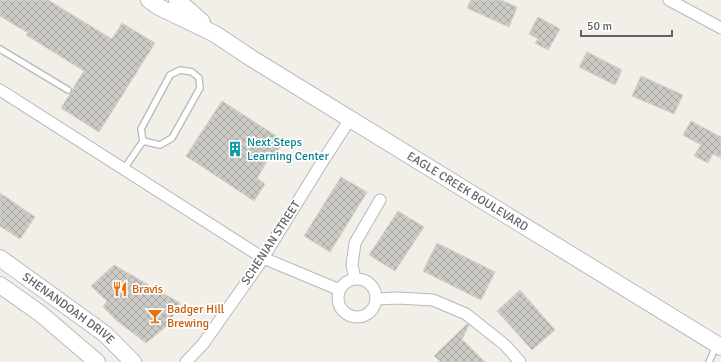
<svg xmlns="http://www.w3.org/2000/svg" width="721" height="362" font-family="Signika,sans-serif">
<defs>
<pattern id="building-cross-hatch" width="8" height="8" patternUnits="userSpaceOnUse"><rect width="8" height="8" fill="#cccac5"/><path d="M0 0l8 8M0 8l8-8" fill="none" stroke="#a9a8a4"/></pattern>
</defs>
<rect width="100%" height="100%" fill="#f1efe8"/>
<path fill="url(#building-cross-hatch)" stroke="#d6d1c6" d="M0,0H48L112,39L122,23L155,43L99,132L61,108L70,94L72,90L84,71L26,35L28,33L0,16Z
M471,0H501L517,7L509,27L467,8Z
M538,17L560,29L548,50L535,43L538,39L529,34Z
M587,52L622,70L615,85L579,67Z
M641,76L683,95L674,114L632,96Z
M222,101L284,141L271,161L268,160L257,178L265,184L254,201L186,156Z
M691,121L721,137V158L713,154L708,163L694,156L701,145L683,135Z
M341,177L367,192L330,252L304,236Z
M0,193L35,217L20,239L0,226Z
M398,211L424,227L395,271L369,255Z
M437,243L495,272L481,300L423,271Z
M114,265L180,303L168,325L146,343L116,320L103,307L107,301L91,286Z
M520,290L555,330L532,350L497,311Z
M467,324L469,325L460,343L463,340L485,362H438L440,361L434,356Z"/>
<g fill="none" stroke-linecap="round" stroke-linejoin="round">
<defs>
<path id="lane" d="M0,49L68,90
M124,169L143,141L141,129L170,75L180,70L192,72L199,78L200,88L172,138L160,145L143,141
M709,362L716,346"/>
<path id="street" d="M669,0L721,28
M0,90L263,258L340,290
M338 298a19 19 0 1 1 38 0a19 19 0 1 1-38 0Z
M355,279L352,265L355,243L380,200
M377,299L397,298L433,300L466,314L505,345L520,362
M186,362L203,344L258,266L321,164L350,119"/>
<g id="secondary">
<path id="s1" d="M149,0L159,7L215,34L251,58L721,347"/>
<path d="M177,0L202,22"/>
<path id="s2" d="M0,258L105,334L133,362"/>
<path d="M0,285L41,314L97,362"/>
</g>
</defs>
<use href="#lane" stroke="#b5b8bc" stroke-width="8"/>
<use href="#street" stroke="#b5b8bc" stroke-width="13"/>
<use href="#secondary" stroke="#b6babf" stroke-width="18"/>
<use href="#lane" stroke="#fff" stroke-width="5.5"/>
<use href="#street" stroke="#fff" stroke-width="11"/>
<use href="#secondary" stroke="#fff" stroke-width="16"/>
</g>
<defs>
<symbol id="building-bare" viewBox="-9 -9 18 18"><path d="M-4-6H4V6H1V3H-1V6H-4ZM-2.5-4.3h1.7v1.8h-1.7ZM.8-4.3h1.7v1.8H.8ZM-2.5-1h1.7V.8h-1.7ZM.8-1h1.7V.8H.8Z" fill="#0f9aa8" stroke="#fff" stroke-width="2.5" paint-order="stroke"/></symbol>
<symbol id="restaurant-bare" viewBox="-9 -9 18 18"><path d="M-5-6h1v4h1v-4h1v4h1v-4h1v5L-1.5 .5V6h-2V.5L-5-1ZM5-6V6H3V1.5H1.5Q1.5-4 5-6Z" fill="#e8710a" stroke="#fff" stroke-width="2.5" paint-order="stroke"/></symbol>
<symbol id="bar-bare" viewBox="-9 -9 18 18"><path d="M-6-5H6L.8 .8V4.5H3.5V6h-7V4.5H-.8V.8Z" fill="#e8710a" stroke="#fff" stroke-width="2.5" paint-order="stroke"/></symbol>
</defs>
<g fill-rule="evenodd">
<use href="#building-bare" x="224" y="138" width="22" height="22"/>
<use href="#restaurant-bare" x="109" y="278" width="22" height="22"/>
<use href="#bar-bare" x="144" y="305" width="22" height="22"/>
</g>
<g text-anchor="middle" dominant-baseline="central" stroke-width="3.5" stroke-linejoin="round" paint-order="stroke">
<g font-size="12" fill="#0d838f" stroke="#fff" text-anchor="start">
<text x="247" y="142">Next Steps<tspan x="247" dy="14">Learning Center</tspan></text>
</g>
<g font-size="12" fill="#5f6368" stroke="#fff">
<text stroke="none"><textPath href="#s1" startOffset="372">EAGLE CREEK BOULEVARD</textPath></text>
<text transform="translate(271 243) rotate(-57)">SCHENIAN STREET</text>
<text stroke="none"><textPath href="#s2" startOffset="85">SHENANDOAH DRIVE</textPath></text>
</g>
<g font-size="12" fill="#c56008" stroke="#fff" text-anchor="start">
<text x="132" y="289">Bravis</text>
<text x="167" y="309">Badger Hill<tspan x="167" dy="14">Brewing</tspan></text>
</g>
</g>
<path d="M581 30v6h91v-6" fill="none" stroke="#5f6368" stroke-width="2"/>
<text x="587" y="30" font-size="12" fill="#5f6368" stroke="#ffffff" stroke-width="3" paint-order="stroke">50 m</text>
</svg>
